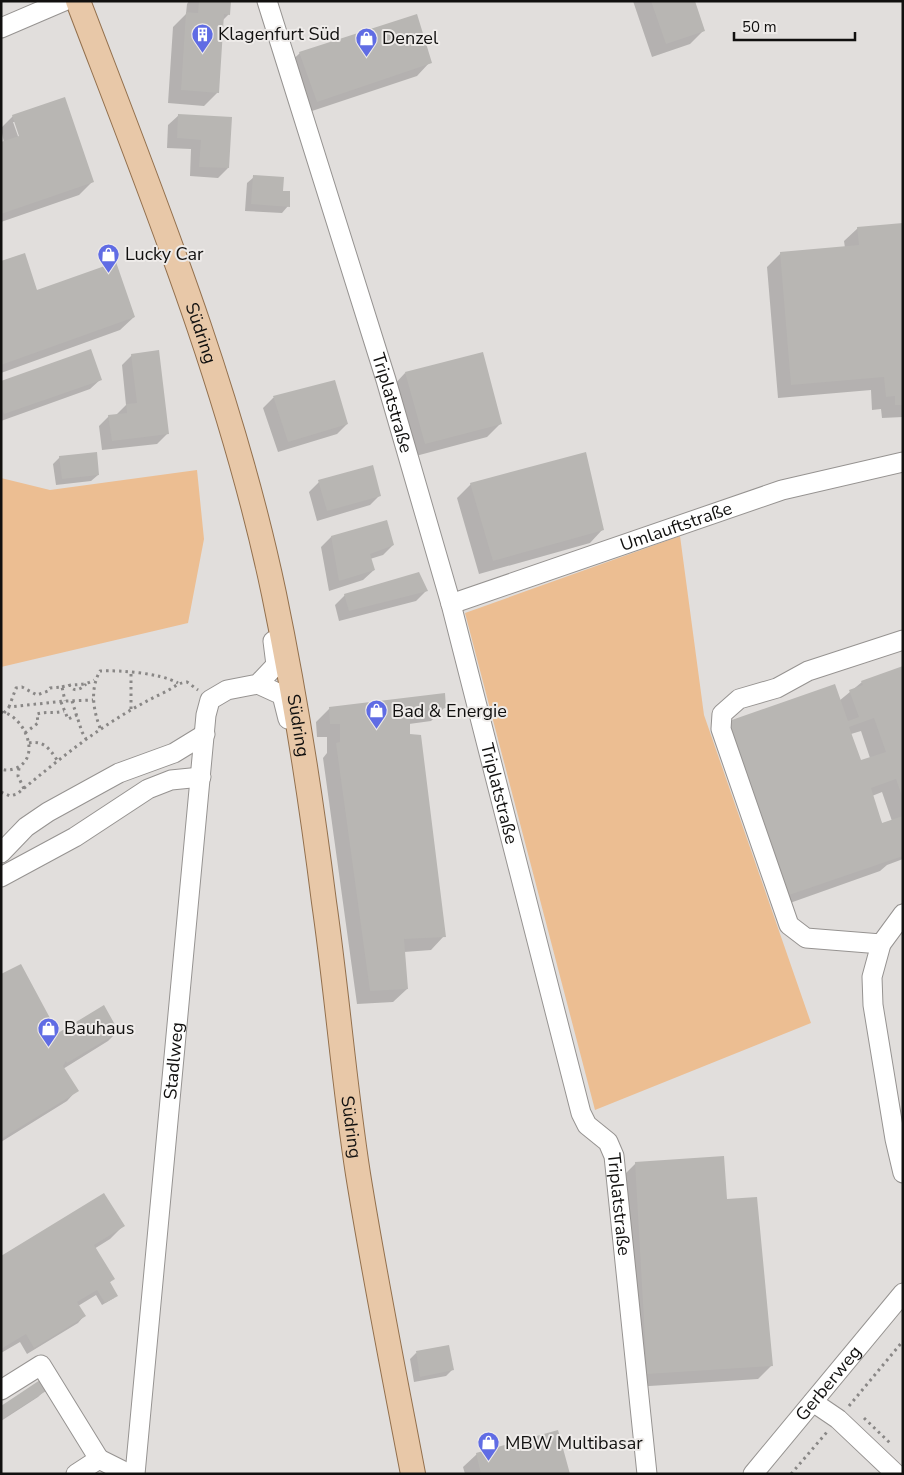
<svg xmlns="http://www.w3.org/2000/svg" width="904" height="1475" font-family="'Nunito Sans',sans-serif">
<rect width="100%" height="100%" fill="#e1dedc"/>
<path fill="#ecbe92" d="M197,470L204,539L188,623L1,667V478L50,490Z
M680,536L704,715L811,1023L595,1110L465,613Z"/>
<path fill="#0003" fill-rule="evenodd" d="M189,1H230L229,14L222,21L218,92L204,106L168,103L173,27L186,14L187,4Z
M633,1H694L704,30L690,44L652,57Z
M300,53L430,62L417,76L303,114L286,66Z
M179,115L228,168L218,178L190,176L191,149L167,148L168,125Z
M13,116L92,182L79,195L1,222V144L4,143L1,128ZM13,122H16L22,142H20Z
M254,177L282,192L288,206L282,213L245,211L247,183Z
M903,224V417L882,418L881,409L872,410L871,390L778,398L767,267L781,253L845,248L844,241L858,228Z
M1,263L36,291L134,317L120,330L1,373Z
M132,355L167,434L157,444L102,450L99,426L109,416L116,415L126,405L122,365Z
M405,373L501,423L487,437L412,457L392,387Z
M101,379L90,389L1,421V382Z
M334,382L347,424L337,434L278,452L263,408L273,398Z
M60,457L98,475L91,481L56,485L53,464Z
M319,482L380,495L370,505L317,521L309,492Z
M471,484L603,529L590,543L479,574L457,498Z
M331,537L393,545L383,555L370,559L374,570L363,580L329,591L321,547Z
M426,591L416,601L339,621L335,605L345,595Z
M903,668V859L887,865L880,871L773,909L713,736L727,723L839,701L862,682ZM861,731L870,758L860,762L851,734ZM882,792L892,821L882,824L872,796Z
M445,707L431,721L409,724L408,736L444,936L431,950L404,952L407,989L393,1002L357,1004L323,758L327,753V737H317L316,722L329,709Z
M1,975L58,1035L118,1031L108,1041L63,1069L77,1090L67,1101L1,1142Z
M636,1163L726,1200L772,1365L758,1379L634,1387L622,1177Z
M123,1226L110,1239L94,1249L113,1279L109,1283L114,1298L102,1305L96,1295L78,1306L84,1316L78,1323L27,1354L20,1342L1,1353V1258Z
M416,1353L452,1370L446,1376L414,1382L410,1359Z
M45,1390L38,1397L1,1421V1407Z
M477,1454L568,1474H465L463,1467Z"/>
<path fill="#b8b6b3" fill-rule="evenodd" d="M199,1H231L230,15L224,14L219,93L181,90L186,12L198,13Z
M651,1H695L705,31L666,44Z
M417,14L432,63L317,102L299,52Z
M65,97L94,182L1,214V142L19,136L12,115Z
M178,114L232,117L229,168L199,167L201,140L177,138Z
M253,175L284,177L283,191H290V207L251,204Z
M903,223V405H895V396L886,397L884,377L791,385L780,252L859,245L857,227Z
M25,253L37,290L116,262L135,317L1,365V261Z
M91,349L102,380L4,414L1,405V381Z
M159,350L169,434L112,441L108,415L127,413L126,404L137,403L131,354Z
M483,352L502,424L425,444L405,372Z
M335,380L348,424L288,442L273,396Z
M97,452L99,475L62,479L59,456Z
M586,452L604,530L493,561L470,483Z
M373,465L381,496L327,511L318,480Z
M387,520L394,545L370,554L375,570L339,581L331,536Z
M419,572L428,591L349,611L344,594Z
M903,666V799L896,779L871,788L882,823L903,816V856L786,896L726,722L835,684L848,721L859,717L849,690L863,685L861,681ZM874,718L886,752L861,760L849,727Z
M445,693L446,708L410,712V734L421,735L446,937L404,939L408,989L370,991L336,743L340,742V724H330L329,707Z
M21,964L58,1033L104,1005L119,1032L67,1063L66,1061L63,1066L79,1091L1,1139V974Z
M724,1156L727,1199L757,1197L773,1366L647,1374L635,1162Z
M104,1193L125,1226L94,1245L115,1279L110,1282L118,1296L105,1303L97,1290L77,1302L86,1316L34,1348L26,1334L1,1349V1256Z
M449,1345L454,1370L420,1377L416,1351Z
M40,1380L46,1391L1,1420V1406Z
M558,1430L570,1474H481L476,1453Z"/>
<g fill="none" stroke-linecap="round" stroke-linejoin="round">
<defs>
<g id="minor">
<path id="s1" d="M267,1L386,380L451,604L581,1113L587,1125L608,1142L614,1156L647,1474"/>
<path d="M1,28L64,1"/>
<path id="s2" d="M451,604L782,490L903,462"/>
<path d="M258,684L282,695L288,719"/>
<path d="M1,853L26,827L48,812L119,773L174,753L205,734"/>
<path d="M1,877L75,837L148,789L171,780L201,777"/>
<path d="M903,914L881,944L872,977L873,1005L895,1139L903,1173"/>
<path d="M881,944L806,938L789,925L721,729L722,714L739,699L777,688L808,671L903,640"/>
<path d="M1,1390L41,1365L99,1459"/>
<path d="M813,1402L838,1419L896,1474"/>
<path d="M76,1474L99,1459L129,1474"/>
<path id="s3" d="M135,1474L206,715L210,700L227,690L258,684L276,665L273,641"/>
<path id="s4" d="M753,1474L903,1293"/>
</g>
<g id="major">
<path id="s5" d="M78,1C152,195 231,389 274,594C295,695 311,799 324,902C337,992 344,1084 358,1174C374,1274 394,1374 413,1474"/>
</g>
</defs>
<use href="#minor" stroke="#969391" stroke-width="21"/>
<use href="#major" stroke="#93704d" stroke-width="26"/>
<path stroke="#898786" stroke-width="3" stroke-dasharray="2.5 4" stroke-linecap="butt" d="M69,684C73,693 80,690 86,684
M62,687C75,683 82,687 94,680
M72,701L82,732L86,739
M61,702L68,719L77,715
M9,707L16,688L22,687L37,695L48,691L50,688L62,687L65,701
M131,709V673
M1,712C23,714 43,757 16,768C11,770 6,771 1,769
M4,713L9,707L65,701L93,700
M100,728C93,709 90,689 100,671C120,670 160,673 178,683
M25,733L38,723L37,714C46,711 54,714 64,711
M29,743C43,740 50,749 57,760
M19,768L18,776L24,789
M1,792L10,796L17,794C63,756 108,719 163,693C172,689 177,683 187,682L198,690
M849,1406L903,1341
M864,1418L890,1443
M791,1474L827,1432"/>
<use href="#minor" stroke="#fff" stroke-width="19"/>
<use href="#major" stroke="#e8c8a8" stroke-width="24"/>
</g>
<defs>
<symbol id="building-pin" viewBox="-11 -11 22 30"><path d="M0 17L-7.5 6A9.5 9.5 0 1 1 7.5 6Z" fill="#606ce4" stroke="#eeebe9"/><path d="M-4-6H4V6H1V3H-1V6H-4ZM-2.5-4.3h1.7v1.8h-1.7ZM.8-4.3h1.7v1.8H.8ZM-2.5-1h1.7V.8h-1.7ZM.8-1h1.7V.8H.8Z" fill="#fff"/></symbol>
<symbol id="shop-pin" viewBox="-11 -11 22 30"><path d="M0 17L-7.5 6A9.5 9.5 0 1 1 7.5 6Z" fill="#606ce4" stroke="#eeebe9"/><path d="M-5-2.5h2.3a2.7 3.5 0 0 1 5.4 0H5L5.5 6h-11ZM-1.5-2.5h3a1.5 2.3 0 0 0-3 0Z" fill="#fff"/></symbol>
</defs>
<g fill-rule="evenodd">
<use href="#building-pin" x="190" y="22" width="25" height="34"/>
<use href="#shop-pin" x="354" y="26" width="25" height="34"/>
<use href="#shop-pin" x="96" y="242" width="25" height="34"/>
<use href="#shop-pin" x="364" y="698" width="25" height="34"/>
<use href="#shop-pin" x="36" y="1016" width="25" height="34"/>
<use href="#shop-pin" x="476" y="1430" width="25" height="34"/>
</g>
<g text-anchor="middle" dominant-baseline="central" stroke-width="4" stroke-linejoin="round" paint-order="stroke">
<g font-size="18" fill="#11100f" stroke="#eeebe9" text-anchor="start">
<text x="218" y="34">Klagenfurt Süd</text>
<text x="382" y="38">Denzel</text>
<text x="125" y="254">Lucky Car</text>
<text x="392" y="711">Bad &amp; Energie</text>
<text x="64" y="1028">Bauhaus</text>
<text x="505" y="1443">MBW Multibasar</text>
</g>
<g font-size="18" fill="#11100f" stroke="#eeebe9">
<text stroke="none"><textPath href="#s5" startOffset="354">Südring</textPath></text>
<text stroke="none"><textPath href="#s1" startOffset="421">Triplatstraße</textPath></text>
<text stroke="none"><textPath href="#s2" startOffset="238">Umlauftstraße</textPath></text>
<text stroke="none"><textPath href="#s5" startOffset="759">Südring</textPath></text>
<text stroke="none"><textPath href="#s1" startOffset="826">Triplatstraße</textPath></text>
<text stroke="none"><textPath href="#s3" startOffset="415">Stadlweg</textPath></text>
<text stroke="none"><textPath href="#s5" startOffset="1164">Südring</textPath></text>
<text stroke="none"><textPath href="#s1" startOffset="1260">Triplatstraße</textPath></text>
<text stroke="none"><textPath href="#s4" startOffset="118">Gerberweg</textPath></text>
</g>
</g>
<rect width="904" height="1475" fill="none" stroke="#11100f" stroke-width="5"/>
<path d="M734 32v8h121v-8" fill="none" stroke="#11100f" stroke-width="2.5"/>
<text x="742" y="32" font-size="15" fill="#11100f" stroke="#eeebe9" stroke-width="4" paint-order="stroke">50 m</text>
</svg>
